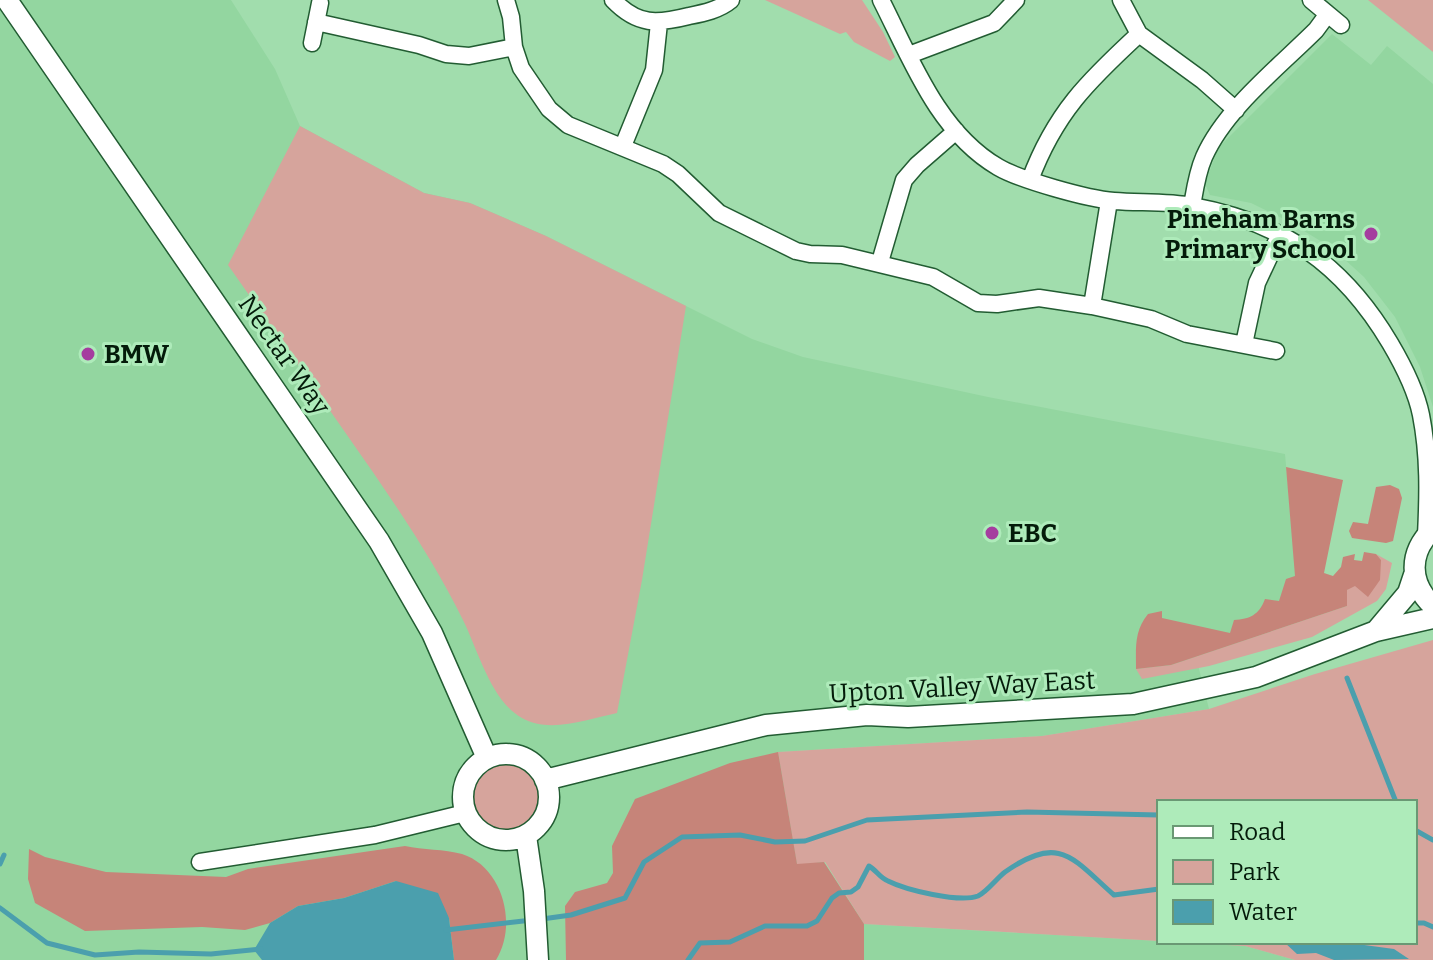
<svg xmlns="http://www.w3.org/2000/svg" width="1433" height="960" font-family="Bitter,serif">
<rect width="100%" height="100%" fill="#a1ddad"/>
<path fill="#93d6a0" d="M0,0H231L275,69L300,126L424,193L470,203L546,236L752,339L803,357L988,397L1285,454L1300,621L1196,657L1209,709L1042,736L778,752L824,862L864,924L1245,946L1295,960H0Z
M1332,34L1371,65L1387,46L1433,84V407L1420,367L1395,317L1364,277L1332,248L1286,220L1251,203L1210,195L1205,184L1218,148Z"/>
<path fill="#d6a49c" d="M765,0H862L883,32L895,57L890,61L854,42L846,32L840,34Z
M1368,0H1433V52Z
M300,126L424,193L470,203L546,236L686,306L642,580L617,713C589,719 549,734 522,718C491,701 478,650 463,620C431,555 389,495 347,435C307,378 268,322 228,265Z
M1376,554L1392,563L1386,589L1377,601L1312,637L1209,666L1142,679L1136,669L1171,665L1347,606V590L1381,560Z
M1433,640V960H1295L1245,946L1172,942H1415V802H1159V941L864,924L825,862L797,865L778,752L1042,736L1209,709L1315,674Z
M470 797a35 35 0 1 1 70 0a35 35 0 1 1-70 0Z"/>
<path fill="#c68479" d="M1286,467L1343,480L1324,573L1333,576L1341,567L1343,557L1355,554L1354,560L1362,561L1364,552L1376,554L1381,560L1380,580L1368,597L1355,586L1347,590V606L1171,665L1136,669C1136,648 1134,631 1148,614L1162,611V618L1230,633L1234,620C1250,619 1259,615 1265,599L1279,601L1286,579L1295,576Z
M1390,485L1399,489L1402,498L1393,541L1386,543L1352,538L1349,531L1353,522L1368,524L1376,487Z
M778,752L797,864L824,862L864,924V960H566L565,906L575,892L607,883L613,873L612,846L635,799L730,763Z
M405,846C423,850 444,849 462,854C503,867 518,925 496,960H454L449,918L396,881L344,898L298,906L270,923L245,930L202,927L85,931L35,903L28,879L29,849L45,857L106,872L226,877L248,869Z"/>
<path fill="#4b9fad" d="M396,881L438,893L449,918L454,960H262L254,950L270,923L298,906L344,898Z
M1284,942H1342L1394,949L1409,959L1334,960L1316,953L1297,954Z"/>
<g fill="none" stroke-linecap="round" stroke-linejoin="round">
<path stroke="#4b9fad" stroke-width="5" d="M1347,678L1396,802
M1415,830L1433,840
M0,864L4,855
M0,908L47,943L95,955L139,952L211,954L261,949
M542,919L571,915L625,898L644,862L682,837L740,835L775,842L805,841L867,820L1027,812L1159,815
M1415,923H1424L1433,927
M446,930L532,920
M688,960L700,943L730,942L765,926H807L817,921L832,898L839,893L851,892L858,887L869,866C876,870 880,878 888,881C906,890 959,903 978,896C987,892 997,878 1005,872C1060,833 1073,859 1114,895L1159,889"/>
<defs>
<path id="minor" d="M506,0L511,17L514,47L521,68L549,109L568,125L663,164L678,174L719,213L796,251L810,254L842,255L933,277L978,303L997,304L1039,298L1092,306L1151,319L1187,334L1276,351
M613,0C638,26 657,24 689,16C704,13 719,10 731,0
M881,0C911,59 938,132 998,167C1020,180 1088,199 1114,201C1140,203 1167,201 1193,206C1284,223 1343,264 1390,343C1403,365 1416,390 1421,415C1429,456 1428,495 1426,536
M1121,0L1139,34L1202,80L1236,110
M1311,0L1341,25
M316,22L419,45L446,54L469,56L514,47
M312,43L320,3
M909,55L994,23L1016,0
M623,146L654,70L659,23
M1030,180C1055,113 1088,81 1139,34
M1192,206C1195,189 1197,173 1204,157C1225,109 1279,67 1316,30L1327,15
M880,262L904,180L917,165L956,131
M1092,306L1109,201
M1244,344L1257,283L1280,234
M200,862L375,835L465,813"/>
<path id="tertiary" d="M7,0L379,541L432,633L487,758
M1433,529C1408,553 1409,583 1433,606
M1376,631L1408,593L1414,575
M463 797a43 43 0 1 1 86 0a43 43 0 1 1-86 0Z
M545,780L766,725L867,715L908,717L1133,704L1256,677L1376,631L1433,618
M526,836L534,891L538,960"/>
</defs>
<use href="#minor" stroke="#225c32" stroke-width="19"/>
<use href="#tertiary" stroke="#225c32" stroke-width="23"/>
<use href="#minor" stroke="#fff" stroke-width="16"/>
<use href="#tertiary" stroke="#fff" stroke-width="20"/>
</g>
<g fill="#a53d9f" stroke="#aeebba" stroke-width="3">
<circle cx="1371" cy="234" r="8"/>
<circle cx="88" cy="354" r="8"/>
<circle cx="992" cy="533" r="8"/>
</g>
<g text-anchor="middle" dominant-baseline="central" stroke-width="6" stroke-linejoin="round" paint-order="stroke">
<g font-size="26" font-weight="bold" fill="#041b0a" stroke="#aeebba" text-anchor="start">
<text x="1355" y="219" text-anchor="end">Pineham Barns<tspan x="1355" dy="30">Primary School</tspan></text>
<text x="104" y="354">BMW</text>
<text x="1008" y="533">EBC</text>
</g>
<g font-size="26" fill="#041b0a" stroke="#aeebba">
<text transform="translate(284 355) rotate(55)">Nectar Way</text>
<text transform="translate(962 687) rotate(-3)">Upton Valley Way East</text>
</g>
</g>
<rect x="1157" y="800" width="260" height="144" fill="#aeebba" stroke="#6a9874" stroke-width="2"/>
<rect x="1173" y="826" width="40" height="12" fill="#ffffff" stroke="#6a9874" stroke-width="2"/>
<text x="1229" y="840" font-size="24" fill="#041b0a">Road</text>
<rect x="1173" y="860" width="40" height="24" fill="#d6a49c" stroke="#6a9874" stroke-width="2"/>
<text x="1229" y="880" font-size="24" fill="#041b0a">Park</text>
<rect x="1173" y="900" width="40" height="24" fill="#4b9fad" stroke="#6a9874" stroke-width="2"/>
<text x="1229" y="920" font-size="24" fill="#041b0a">Water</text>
</svg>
